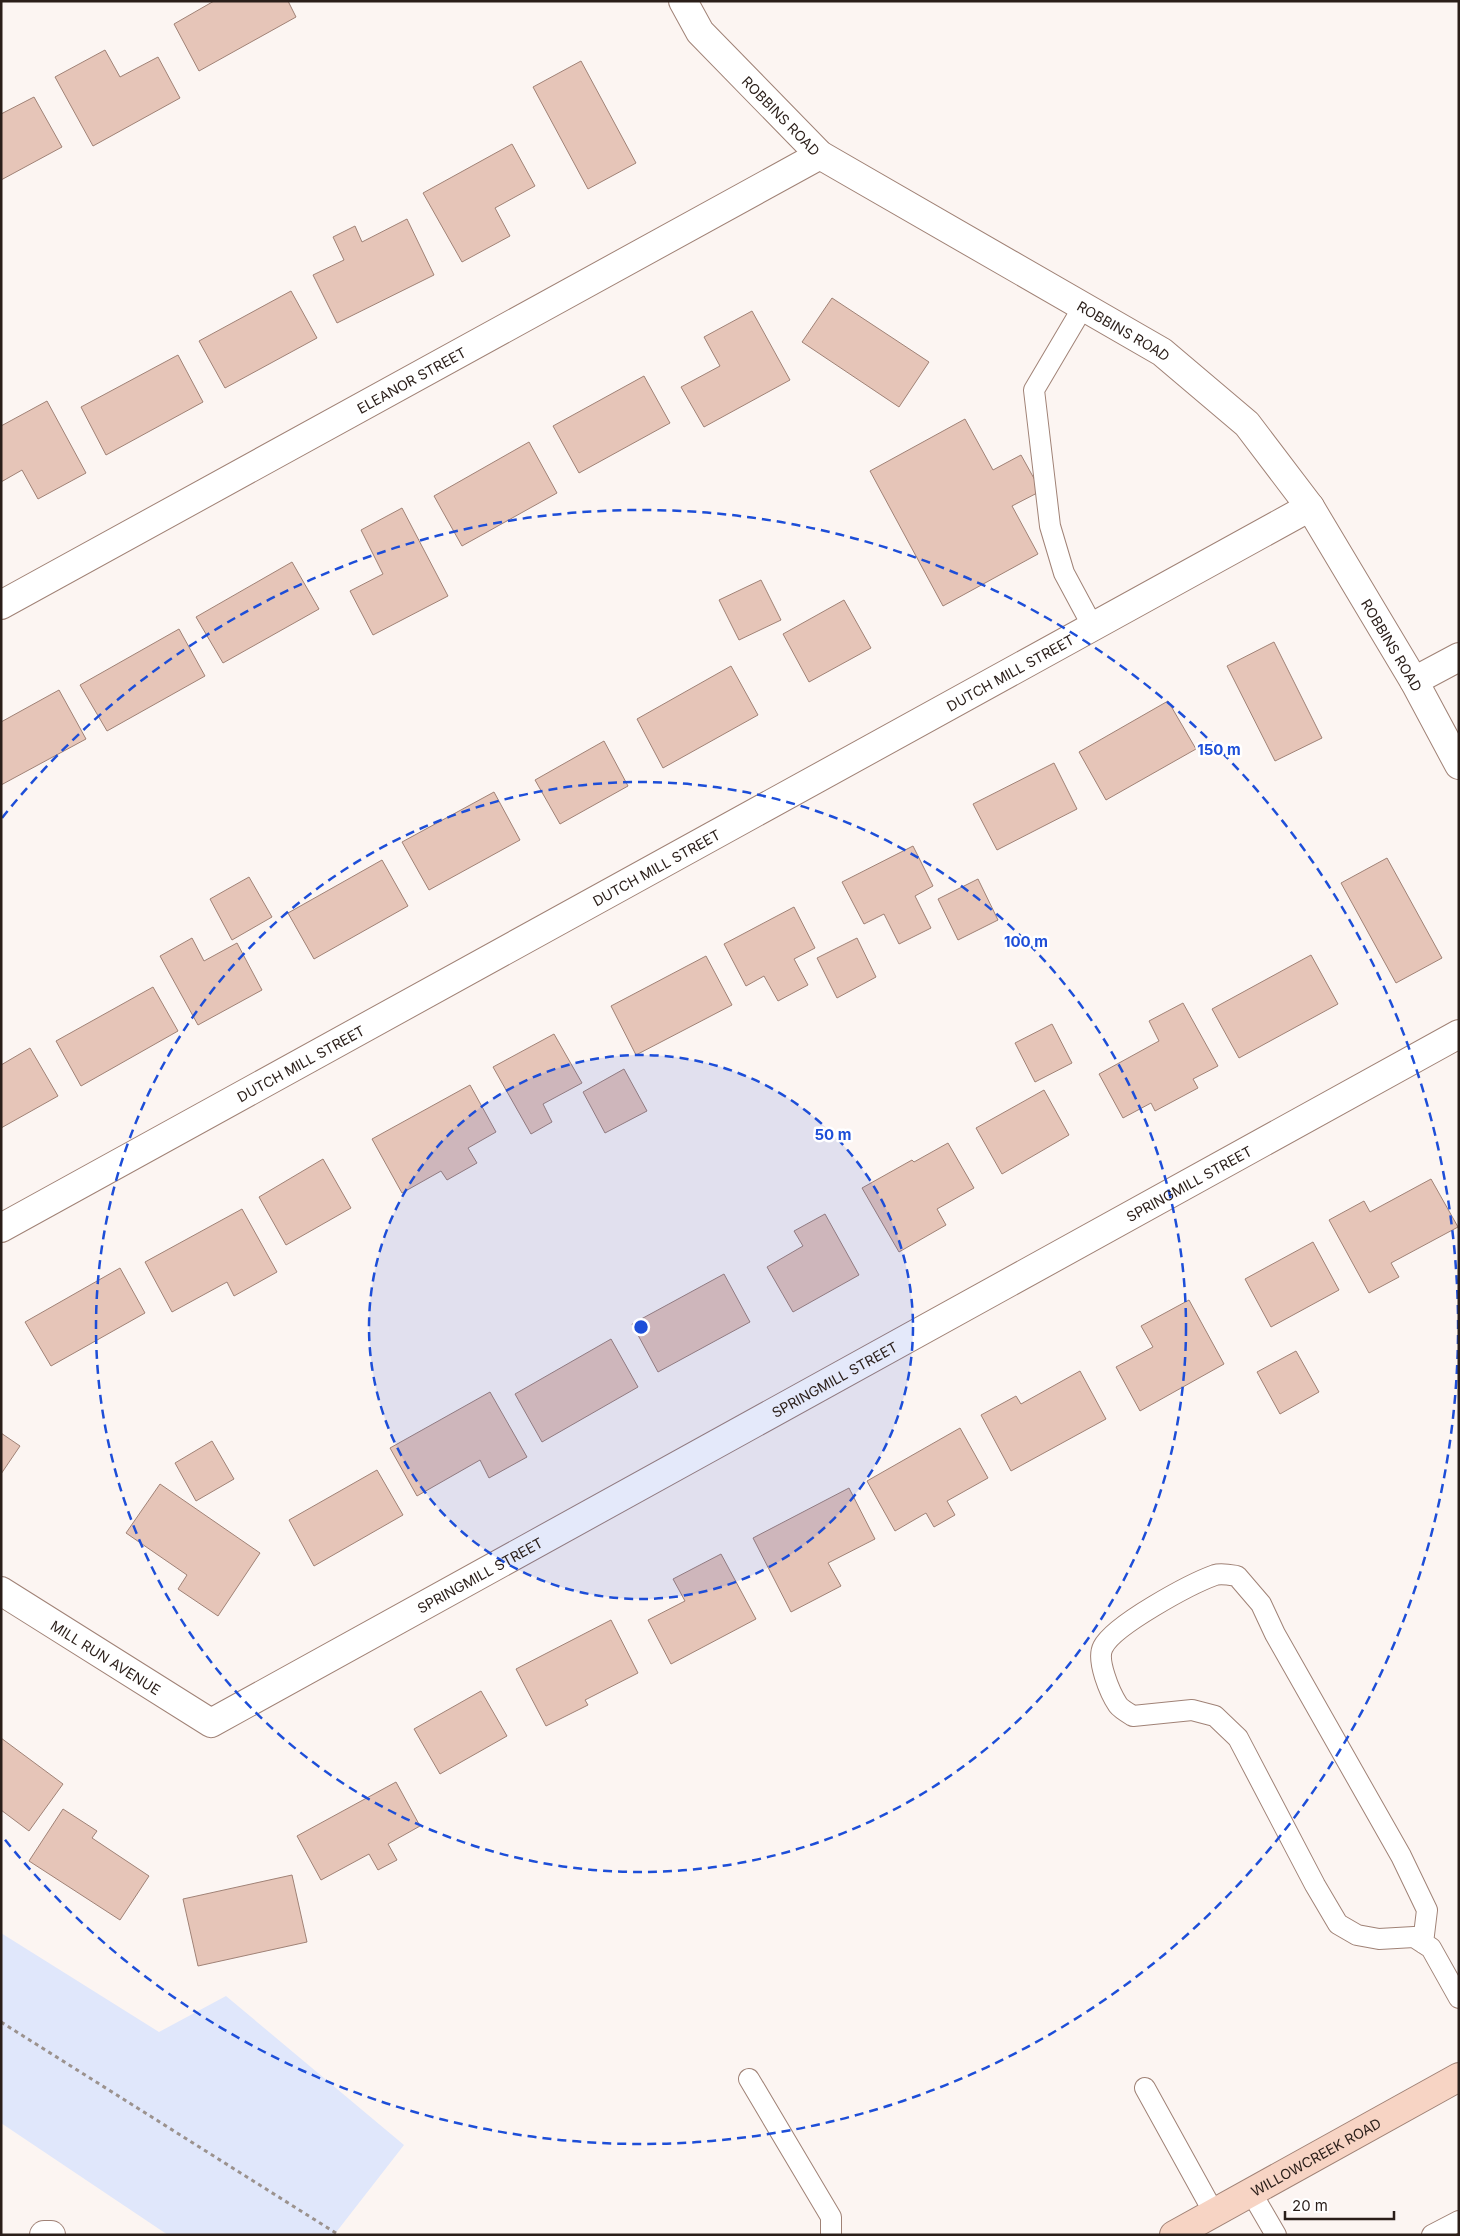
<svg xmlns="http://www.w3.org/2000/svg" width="1460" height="2236" font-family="Inter,sans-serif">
<rect width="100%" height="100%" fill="#fcf5f2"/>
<path fill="#e0e7fb" d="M1,1933L159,2032L226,1996L404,2145L334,2235H168L1,2123Z"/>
<path fill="#e6c5b8" stroke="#a08276" d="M214,1H288L296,17L199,71L174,24Z
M105,50L120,77L158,57L180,98L93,146L55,77Z
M581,61L636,163L588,189L533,87Z
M34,97L62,147L1,180V114Z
M512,144L535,186L495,208L510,236L462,262L423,193Z
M407,219L434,275L337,323L313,275L344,260L333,237L355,226L362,242Z
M291,291L317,338L225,388L199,341Z
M832,298L929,362L899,407L802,342Z
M752,311L790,380L704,427L681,387L720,366L704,337Z
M178,355L203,402L106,455L81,407Z
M644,376L670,423L579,473L553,426Z
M47,401L86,473L38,499L22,470L1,482V426Z
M965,419L993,470L1021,455L1041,491L1012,506L1038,554L943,606L870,471Z
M529,442L557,493L462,546L434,496Z
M402,508L448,596L373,635L350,591L383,574L361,530Z
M292,562L319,609L223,663L196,617Z
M761,580L781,620L739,640L719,600Z
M844,600L871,648L809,682L783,634Z
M179,629L205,676L107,731L80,685Z
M1274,642L1322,738L1275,761L1227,666Z
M731,666L758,715L663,768L637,719Z
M59,690L86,739L1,785V722Z
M1168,701L1196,749L1106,800L1079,752Z
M604,741L628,786L560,824L535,780Z
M1054,763L1077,809L997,850L973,804Z
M494,792L520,840L429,890L402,842Z
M913,846L933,886L915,896L931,928L899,944L884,914L864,924L842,882Z
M1387,858L1442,958L1396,983L1341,883Z
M382,860L408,906L314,959L288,913Z
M249,877L272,917L232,940L210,899Z
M978,879L998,920L958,940L938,899Z
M794,907L815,948L794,959L808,985L778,1001L764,976L746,986L724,944Z
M192,938L204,961L237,943L262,990L198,1025L160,956Z
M857,938L876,977L837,998L817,958Z
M1311,955L1338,1004L1239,1058L1212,1009Z
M706,956L732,1005L636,1055L611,1006Z
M153,987L178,1031L81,1086L56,1041Z
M1183,1003L1218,1066L1193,1079L1198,1088L1155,1111L1151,1103L1123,1118L1099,1074L1159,1041L1149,1021Z
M1052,1024L1072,1063L1035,1082L1015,1043Z
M554,1034L582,1083L543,1104L552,1122L531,1134L493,1067Z
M30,1048L58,1096L1,1128V1065Z
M624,1069L647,1111L605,1133L583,1092Z
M470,1085L496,1132L468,1148L477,1163L447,1180L441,1171L402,1193L372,1139Z
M1044,1090L1069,1135L1002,1174L976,1128Z
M948,1143L974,1188L937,1209L946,1225L899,1252L862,1188L912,1160L914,1162Z
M323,1159L351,1208L286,1245L259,1197Z
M1431,1179L1458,1227L1391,1263L1399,1277L1369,1293L1329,1220L1364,1201L1370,1212Z
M242,1209L277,1272L234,1296L227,1282L172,1312L145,1262Z
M825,1214L859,1275L793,1312L767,1267L803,1246L794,1231Z
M1313,1242L1339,1290L1271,1327L1245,1279Z
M120,1268L145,1313L51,1366L25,1322Z
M724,1274L750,1322L658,1372L632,1324Z
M1189,1300L1224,1364L1140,1411L1116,1367L1153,1347L1141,1326Z
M611,1339L638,1387L542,1442L515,1394Z
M1296,1351L1319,1392L1280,1414L1257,1372Z
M1080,1371L1106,1419L1011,1471L981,1415L1016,1396L1021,1404Z
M490,1392L527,1457L489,1478L480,1460L417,1496L390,1448Z
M960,1428L988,1478L947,1501L955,1515L934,1527L926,1513L895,1531L867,1481Z
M1,1433L20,1446L1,1474Z
M212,1441L234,1479L196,1501L175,1463Z
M377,1470L403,1515L314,1566L289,1520Z
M160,1484L260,1553L218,1616L178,1589L187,1575L126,1533Z
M849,1488L875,1539L828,1563L841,1586L791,1612L753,1538Z
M721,1554L756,1619L671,1664L648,1620L685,1601L673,1579Z
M611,1620L638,1673L585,1700L588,1705L546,1726L516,1669Z
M481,1691L507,1736L440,1774L414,1729Z
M1,1738L63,1784L29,1831L1,1810Z
M396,1782L420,1826L388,1844L397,1860L378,1870L369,1854L321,1880L297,1836Z
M63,1809L97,1831L92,1838L149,1876L120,1920L29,1861Z
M292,1875L307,1942L198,1966L183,1899Z"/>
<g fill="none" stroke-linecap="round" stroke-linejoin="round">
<defs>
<path id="lane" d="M1083,307L1034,390L1050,526L1064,573L1093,627
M1423,1943L1427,1910L1401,1856L1275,1634L1261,1604L1237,1576C1231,1575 1221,1573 1215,1575C1190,1584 1114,1625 1103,1647C1096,1660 1110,1693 1118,1705C1121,1709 1128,1713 1133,1716L1192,1710L1215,1716L1238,1738L1315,1885L1338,1924L1357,1935L1379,1939L1414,1937L1431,1948L1459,1998
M749,2079L831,2217V2235
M1145,2088L1214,2213
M1251,2192L1276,2235
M1432,2235L1459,2221"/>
<g id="street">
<path id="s1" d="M683,1L700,32L820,155L1162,352L1247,424L1310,507L1414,681L1459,765"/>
<path id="s2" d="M1,605L820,155"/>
<path d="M1414,681L1459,657"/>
<path id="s3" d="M1,1228L1310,507"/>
<path id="s4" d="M1,1591L211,1723L1459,1034"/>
<path d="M44,2235H51"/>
</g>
<g id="secondary">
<path id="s5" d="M1174,2235L1459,2077"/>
</g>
</defs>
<use href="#lane" stroke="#a08276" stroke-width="22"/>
<use href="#street" stroke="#a08276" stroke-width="30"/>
<use href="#secondary" stroke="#a08276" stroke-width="30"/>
<path stroke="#9b928e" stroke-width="3" stroke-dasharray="4 4" stroke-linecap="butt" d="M1,2022L339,2235"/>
<use href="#lane" stroke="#fff" stroke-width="20"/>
<use href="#street" stroke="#fff" stroke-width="28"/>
<use href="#secondary" stroke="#f7d4c4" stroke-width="28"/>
</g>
<circle cx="641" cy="1327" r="272" fill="#1d4ed8" fill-opacity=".12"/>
<g fill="none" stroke="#1d4ed8" stroke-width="2.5" stroke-dasharray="9 6">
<circle cx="641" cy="1327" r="272"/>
<circle cx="641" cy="1327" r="545"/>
<path d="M2 818A817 817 0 1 1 2 1836"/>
</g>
<g text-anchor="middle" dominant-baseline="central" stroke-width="5" stroke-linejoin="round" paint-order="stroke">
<g font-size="14" fill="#2a1e19" stroke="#fff">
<text stroke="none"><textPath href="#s1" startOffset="152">ROBBINS ROAD</textPath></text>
<text stroke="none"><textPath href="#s1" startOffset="558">ROBBINS ROAD</textPath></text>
<text stroke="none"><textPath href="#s2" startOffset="468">ELEANOR STREET</textPath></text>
<text stroke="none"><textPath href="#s1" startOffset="978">ROBBINS ROAD</textPath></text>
<text stroke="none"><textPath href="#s3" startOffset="1152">DUTCH MILL STREET</textPath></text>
<text stroke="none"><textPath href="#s3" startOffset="748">DUTCH MILL STREET</textPath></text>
<text stroke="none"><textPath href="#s3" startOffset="342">DUTCH MILL STREET</textPath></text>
<text stroke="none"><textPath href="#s4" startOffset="1365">SPRINGMILL STREET</textPath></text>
<text stroke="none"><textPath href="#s4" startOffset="960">SPRINGMILL STREET</textPath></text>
<text stroke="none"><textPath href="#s4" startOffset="555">SPRINGMILL STREET</textPath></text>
<text stroke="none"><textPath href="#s4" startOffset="124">MILL RUN AVENUE</textPath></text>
<text stroke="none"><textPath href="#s5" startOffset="162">WILLOWCREEK ROAD</textPath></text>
</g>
</g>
<circle cx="641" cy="1327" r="8" fill="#1d4ed8" stroke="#fff" stroke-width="2.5"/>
<g font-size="15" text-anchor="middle" font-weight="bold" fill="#1d4ed8" stroke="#fff" stroke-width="5" stroke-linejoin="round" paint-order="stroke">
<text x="1219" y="755">150 m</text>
<text x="1026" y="947">100 m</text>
<text x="833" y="1140">50 m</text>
</g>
<rect width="1460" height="2236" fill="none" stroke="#2a1e19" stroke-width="5"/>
<path d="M1285 2211v8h109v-8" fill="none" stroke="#2a1e19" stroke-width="2.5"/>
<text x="1292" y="2211" font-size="15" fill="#2a1e19" stroke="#ffffff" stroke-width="4" paint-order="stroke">20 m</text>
</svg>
